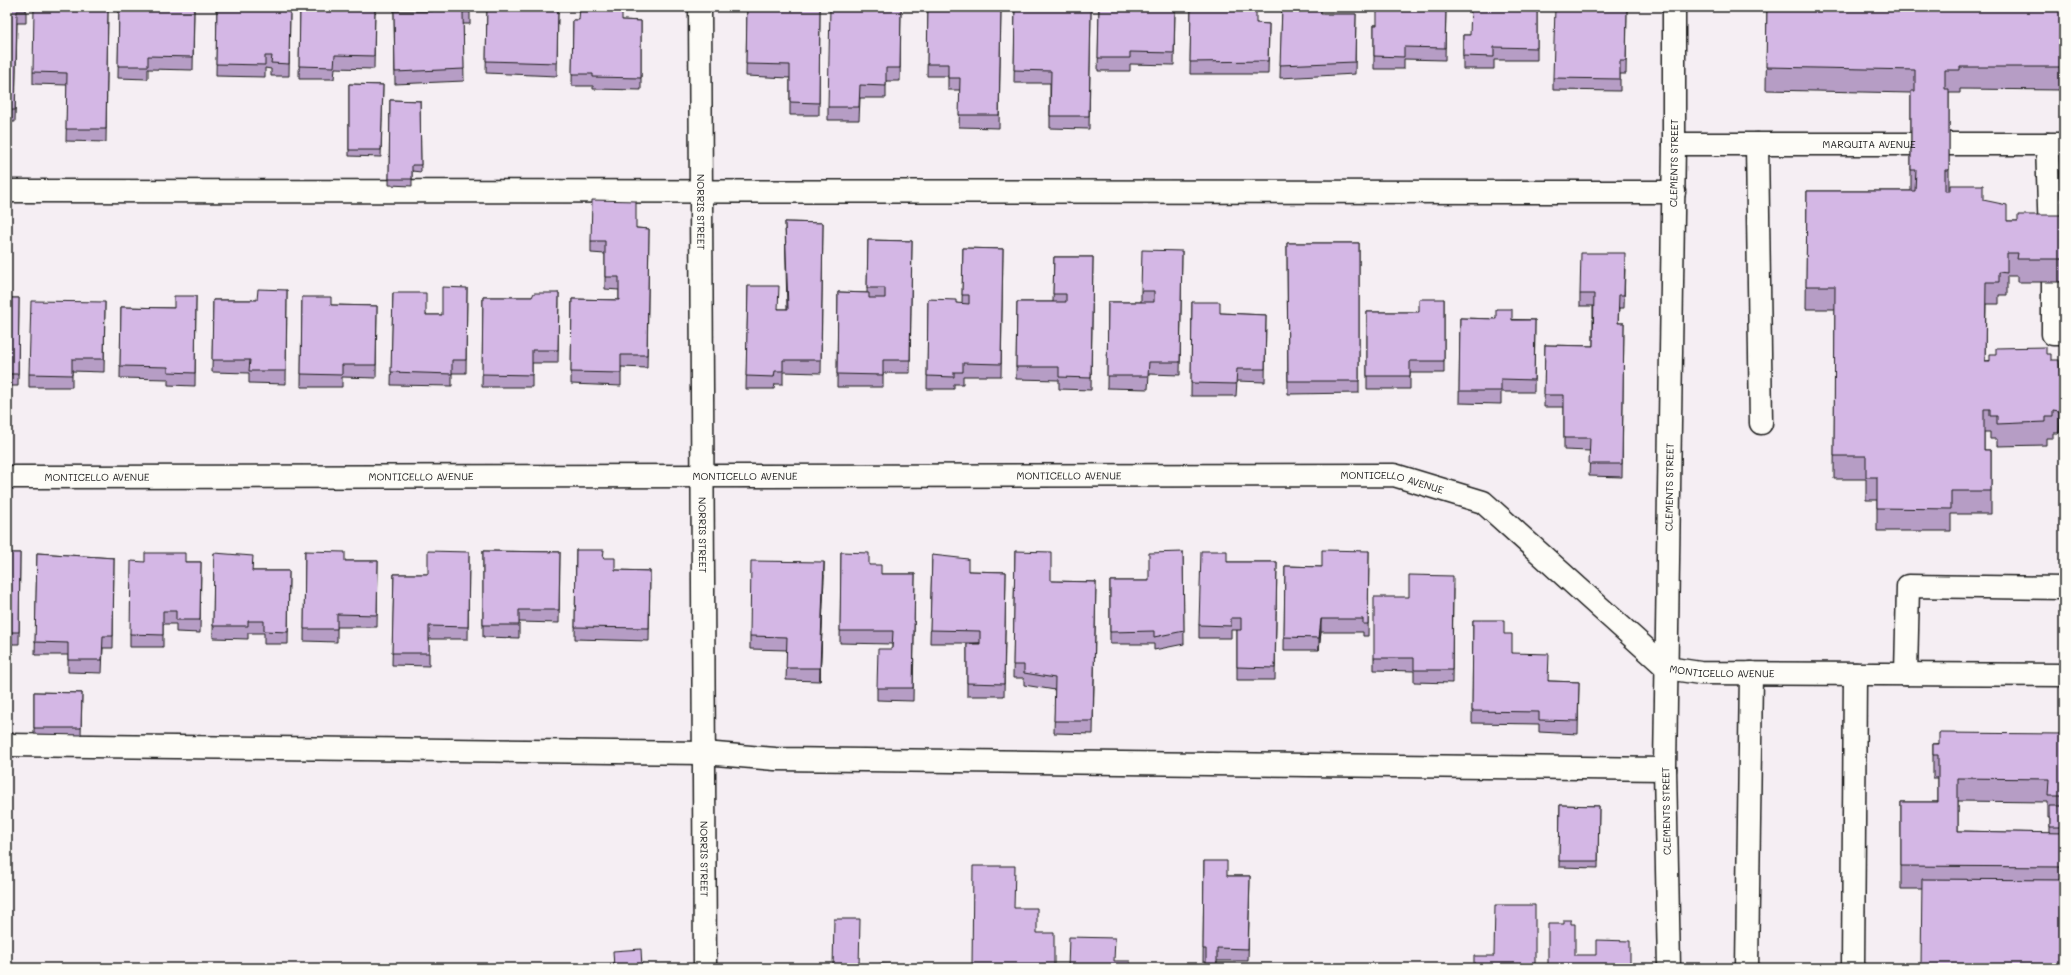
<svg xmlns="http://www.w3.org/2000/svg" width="2071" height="975" font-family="Mali,sans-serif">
<rect width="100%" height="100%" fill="#f5eef3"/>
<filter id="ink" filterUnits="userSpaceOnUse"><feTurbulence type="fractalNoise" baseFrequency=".025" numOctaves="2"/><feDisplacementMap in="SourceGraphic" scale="8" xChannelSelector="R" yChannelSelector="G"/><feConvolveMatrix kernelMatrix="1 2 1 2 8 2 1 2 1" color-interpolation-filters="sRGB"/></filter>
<g filter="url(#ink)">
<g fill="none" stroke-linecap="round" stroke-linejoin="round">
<defs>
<g id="minor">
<path id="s1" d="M700,7L705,968"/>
<path id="s2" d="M1674,144H2064"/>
<path d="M1757,144L1761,423"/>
<path d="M2047,144L2050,237"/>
<path d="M7,191L1674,192"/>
<path d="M2053,282V334H2064"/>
<path id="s3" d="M7,477L1394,475L1483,502L1667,668L1700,673L2064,675"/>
<path d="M1906,674L1908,586L2064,588"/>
<path d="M7,745L704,753L775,759L1665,769"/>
<path id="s4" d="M1669,968L1665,769L1674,144V7"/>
<path d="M1747,968L1751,673"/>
<path d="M1853,968L1855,674"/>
</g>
</defs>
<use href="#minor" stroke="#1c1c1c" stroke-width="25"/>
<use href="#minor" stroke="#fdfcf7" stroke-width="22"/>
</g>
<path fill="#b69dc5" stroke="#1c1c1c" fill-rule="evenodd" d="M7,7H26V23H17L15,122H7Z
M119,7H194L193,70L148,69V79L118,78Z
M217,7H290L289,76H271V69L265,68V77L216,76Z
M300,7H375L374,69L335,68L334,79H299Z
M470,7V24H463L464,81L395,84L394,11H433Z
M487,7H558L557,76L486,73Z
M747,7H820L819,115H790V78L746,76Z
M901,7L900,81H886V98H860L859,120H828V107Z
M928,7H1001L999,128L959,127L960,90H948V76H927Z
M1015,7L1054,9L1091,10L1089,129L1050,128V83H1014Z
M1099,7H1175L1174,65L1130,64V71H1098Z
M1191,7L1256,23L1269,24L1268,74H1190Z
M1282,7L1321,14H1356L1355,74L1280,78Z
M1446,7L1445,60L1404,59V69H1374V25H1377Z
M1537,7V60H1494V69H1463V35H1470Z
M1627,7L1626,74H1620V91L1553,90V78Z
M1767,7H2064V90L1960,89V93H1949V191L1983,200L2007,221H2018L2064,215V282H2017V276H2007V295H1999V304H1986L1985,361L2046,354L2051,360L2062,416L2059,433H2053V438H2046V445L1997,446V439H1990V432H1984V450H1991V514H1951V531H1877V500H1866V479H1834L1835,309H1806L1807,191H1911V93L1766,90Z
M108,8L106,142L66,141L67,85L33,84V72Z
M614,12L622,20L641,21V90L593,89V86H572L573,20H579Z
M349,84L383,85L381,157L349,156Z
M390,100L420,101L421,172L412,171V186L389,185Z
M785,222L823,223L821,373L783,372V384H775L774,389H746L748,286L779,309H787Z
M636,228L649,229L647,368L621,367V386L571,384L572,299L619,300V290L605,289V254L591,253V241Z
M868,240L912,241L910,373H883V387H837L838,292L867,293Z
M1287,243H1359V393L1288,394Z
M963,248L1003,249L1001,376H963V384H954V389H927L928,299L962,304Z
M1182,251L1180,375L1149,374L1148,389L1107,388L1108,302H1141V291Z
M1054,257H1093L1091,390L1059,389V380L1016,379L1017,302H1053Z
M1625,266L1624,308H1619L1618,323H1624L1622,477L1589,476L1590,451L1564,450V407H1544L1545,345L1593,346V306H1580V294Z
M467,288L466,373H452V386L391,385L393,293L426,315H442Z
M287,290L286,384L249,383V373L212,372L213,300H257Z
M559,293L558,363H532V387H482L483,297H532Z
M196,296L195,386L168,385V379L120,378L121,307L174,308Z
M302,297L331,305L377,306L376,378L342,377V387H301Z
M7,298H19L18,386H7Z
M1444,299V373H1410V389H1367V312H1419Z
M105,302L104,372L72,371V387H29V374Z
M1192,302L1220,313L1266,315L1265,382L1237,381L1236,396H1191Z
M1460,318L1535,320L1534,392H1501V404L1459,403Z
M576,550L604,558L615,570L650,571L649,641L575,639Z
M305,551L345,561H378L377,627H337V642L304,641Z
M483,551L560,552L559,623L519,622V638L483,637Z
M1015,551L1051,581L1096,582L1093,734L1054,733L1055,690L1024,685V678H1013Z
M1369,551L1368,636H1363V632H1321L1319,650H1284L1285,566L1322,567Z
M469,552L468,639H429V666L392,665L394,574H428Z
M841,552L869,565L881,574H915L913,701L877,700V688L892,649V644L840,643Z
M1183,552L1184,644L1154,650V644H1110V581H1149Z
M7,553H20L19,644H7Z
M37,553L114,558L113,648H103L102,673L68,672V655H35Z
M214,553L253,571H289L288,644H264V633H248V639L213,638Z
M932,555L968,571L1006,572L1004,696H967V644L980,643H930Z
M145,562H201L200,633L176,632V624H163V647H130V634Z
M1227,562H1277L1275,680H1237V630H1231V638H1199V625Z
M824,575L820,681L786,680L787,650L750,649V636Z
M1453,589L1452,683L1414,682V671L1374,670V658L1409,597Z
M1473,620L1504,634L1512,653L1549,681L1579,682L1578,734L1539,732V724L1472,723Z
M34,692L82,693L81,735L34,734Z
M2064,734V968L1922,889H1901V802H1938V778H1933V744ZM1958,801L2048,802V818H2050V833L1958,831Z
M1560,805L1599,806L1598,868L1559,867Z
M1204,861L1227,876H1250L1248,961H1217L1203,962Z"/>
<path fill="#9480a0" stroke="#1c1c1c" d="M2062,393V416L2059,433V411Z
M824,562V575L820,681V668Z
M1321,619V632L1319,650V638Z"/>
<path fill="#d4b7e5" stroke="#1c1c1c" d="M7,7H26V11H17L15,110H7Z
M34,7L108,8L106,129H66L67,73L33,72Z
M119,7H194L193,57L148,56V66H118Z
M217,7H290L289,64L271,63L272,56H265V65L216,64Z
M300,7H375L374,56L335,55L334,67L299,66Z
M433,7H470V12H463L464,69L395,72L394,11H433Z
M487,7H558L557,63L486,61Z
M580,7H614V12H622V20L641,21V78L593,77V74H572L573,20H579Z
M747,7H820L819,103L790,102V65L746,64Z
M830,7H901L900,68H886V86L860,85L859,107H828Z
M928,7H1001L999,115H959L960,78H948V64H927Z
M1015,7H1054V9L1091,10L1089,116H1050L1051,71L1014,70Z
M1099,7H1175L1174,53L1130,52V58H1098Z
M1191,7H1256V23L1269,24L1268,61L1190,62Z
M1282,7H1321V14H1356L1355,62L1280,65Z
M1377,7H1446L1445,48L1404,47V57L1374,56V25H1377Z
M1471,7H1537V48L1494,47V57L1463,56V35H1470Z
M1555,7H1627L1626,61H1620V79L1553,78Z
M1767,7H2064V67H1960V70H1945V89H1949V170H1945V191H1950V185H1983V200L2007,205V221H2018V215H2064V259H2017L2018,253H2007V273L1999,272V282H1986L1985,361H1990V354H1996V348L2046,347V354H2051V360H2059L2062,393L2059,411L2053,410V416H2046V422L1997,424V416H1990V409H1984V450H1991V491H1951V509L1877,508V477H1866V456H1834L1835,286H1806L1807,191H1915L1916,170H1911V91H1915V70L1766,67Z
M349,84L383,85L381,150H349Z
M390,100L420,101L421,165H412V179H389Z
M592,200L636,201V228L649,229L647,355H621V373L571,372L572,299L619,300V277H605V241H591Z
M785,222L823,223L821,360H783V371H775L774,377L746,376L748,286H779L778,309H788Z
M868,240L912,241L910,360H883V375L837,374L838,292L869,293V298H885V288H867Z
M1287,243H1359V381H1288Z
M963,248L1003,249L1001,364L963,363V372H954V377L927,376L928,299L956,300V303L969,304V295H962Z
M1142,250L1182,251L1180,362H1149L1148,376H1107L1108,302H1154V291H1141Z
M1581,253H1625L1624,295H1619L1618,323H1624L1622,464H1589L1590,438H1564V395H1544L1545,345L1593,346L1594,294H1580Z
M1054,257H1093L1091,378L1059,377V367H1016L1017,302H1066V294H1053Z
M442,287L467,288L466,360H452V374L391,372L393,293H426V315H442Z
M258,289L287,290L286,371H249L250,360H212L213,300H257Z
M534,293H559L558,350H532V375L482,374L483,297H532Z
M174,296H196L195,373L168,372V367L120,366L121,307L174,308Z
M302,297H331V305L377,306L376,365H342V375L301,374Z
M7,298H19L18,374H7Z
M1419,299H1444V361H1410V376H1367V312H1419Z
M31,301L105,302L104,359H72V375L29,374Z
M1192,302H1220V313L1266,315L1265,369H1237L1236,384L1191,383Z
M1496,309H1512V320H1535L1534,380L1501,379V391H1459L1460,318L1496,319Z
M576,550H604L603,558H615V570L650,571L649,628L575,627Z
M1322,550L1369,551L1368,624H1363V619H1321L1319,638L1284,637L1285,566L1322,567Z
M305,551L345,552V561H378L377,615L337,614V629H304Z
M428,551L469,552L468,627L429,626V653H392L394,574H428Z
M483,551L560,552L559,610H519V625H483Z
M1015,551L1051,552V581L1096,582L1093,721H1054L1055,678L1024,673V665H1013Z
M1201,551H1227V562H1277L1275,668L1237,667V630H1241V618H1231V626L1199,625Z
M841,552L869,553V565H881V574H915L913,688H877L878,649H892L893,631H840Z
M1183,552L1184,631L1154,637V631L1110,632V581H1149V553Z
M7,553H20L19,632H7Z
M37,553L114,558L113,636H103L102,660H68V643L35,642Z
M145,553H185V562H201L200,620H176V611H163V635L130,634L131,561L145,562Z
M214,553L253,556L252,571H289L288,632L264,631V621H248V626H213Z
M932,555L968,559V571L1006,572L1004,684L967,683V644H980V631L930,630Z
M751,561L824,562L820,668H786L787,637L750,636Z
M1409,575L1453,576L1452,670H1414V658H1374V597H1409Z
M1473,620H1504V634H1512V653L1549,654L1548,681L1579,682L1578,721L1539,720V712L1472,711Z
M34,692L82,693L81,728H34Z
M1939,733L2064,734V796H2048L2049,779L1958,778V831L2064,833V867L1901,866V802H1938V755H1933V744H1939Z
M1560,805L1599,806L1598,861H1559Z
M2050,806H2064V827H2050Z
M1204,861H1227V876H1250L1248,949L1217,948V968H1206V949H1203Z
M973,866H1015L1014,908H1037V933H1054V968H972Z
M1922,879L2064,880V968H1921Z
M1495,905H1535V968H1474V956H1494Z
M834,919H860L859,968H833Z
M1564,920H1571V924H1575V955H1596V940L1630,941V968H1548V924H1564Z
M1069,937L1115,938L1114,961H1130V968H1068Z
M641,949L642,968H614L613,951Z
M879,964L907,965V968H879Z"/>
</g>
<g text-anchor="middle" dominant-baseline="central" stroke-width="4" stroke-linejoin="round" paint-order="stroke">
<g font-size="10" fill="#1c1c1c" stroke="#fdfcf7">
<text stroke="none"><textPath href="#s2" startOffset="195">MARQUITA AVENUE</textPath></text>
<text stroke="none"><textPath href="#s4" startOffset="805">CLEMENTS STREET</textPath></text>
<text stroke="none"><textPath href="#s1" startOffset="205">NORRIS STREET</textPath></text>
<text stroke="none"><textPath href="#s3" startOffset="1062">MONTICELLO AVENUE</textPath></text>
<text stroke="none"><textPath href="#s3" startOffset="90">MONTICELLO AVENUE</textPath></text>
<text stroke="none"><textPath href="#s3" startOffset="414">MONTICELLO AVENUE</textPath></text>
<text stroke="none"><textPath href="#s3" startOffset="738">MONTICELLO AVENUE</textPath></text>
<text stroke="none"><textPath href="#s3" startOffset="1386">MONTICELLO AVENUE</textPath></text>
<text stroke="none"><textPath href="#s4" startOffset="481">CLEMENTS STREET</textPath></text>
<text stroke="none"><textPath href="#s1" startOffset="528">NORRIS STREET</textPath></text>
<text stroke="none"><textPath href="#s3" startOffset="1783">MONTICELLO AVENUE</textPath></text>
<text transform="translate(1666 811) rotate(-91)">CLEMENTS STREET</text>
<text stroke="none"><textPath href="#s1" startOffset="852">NORRIS STREET</textPath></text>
</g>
</g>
<rect width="2071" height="975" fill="none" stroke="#fdfcf7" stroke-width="24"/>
<rect x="12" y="12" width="2047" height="951" fill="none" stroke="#1c1c1c" stroke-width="1.5" filter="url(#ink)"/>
</svg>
